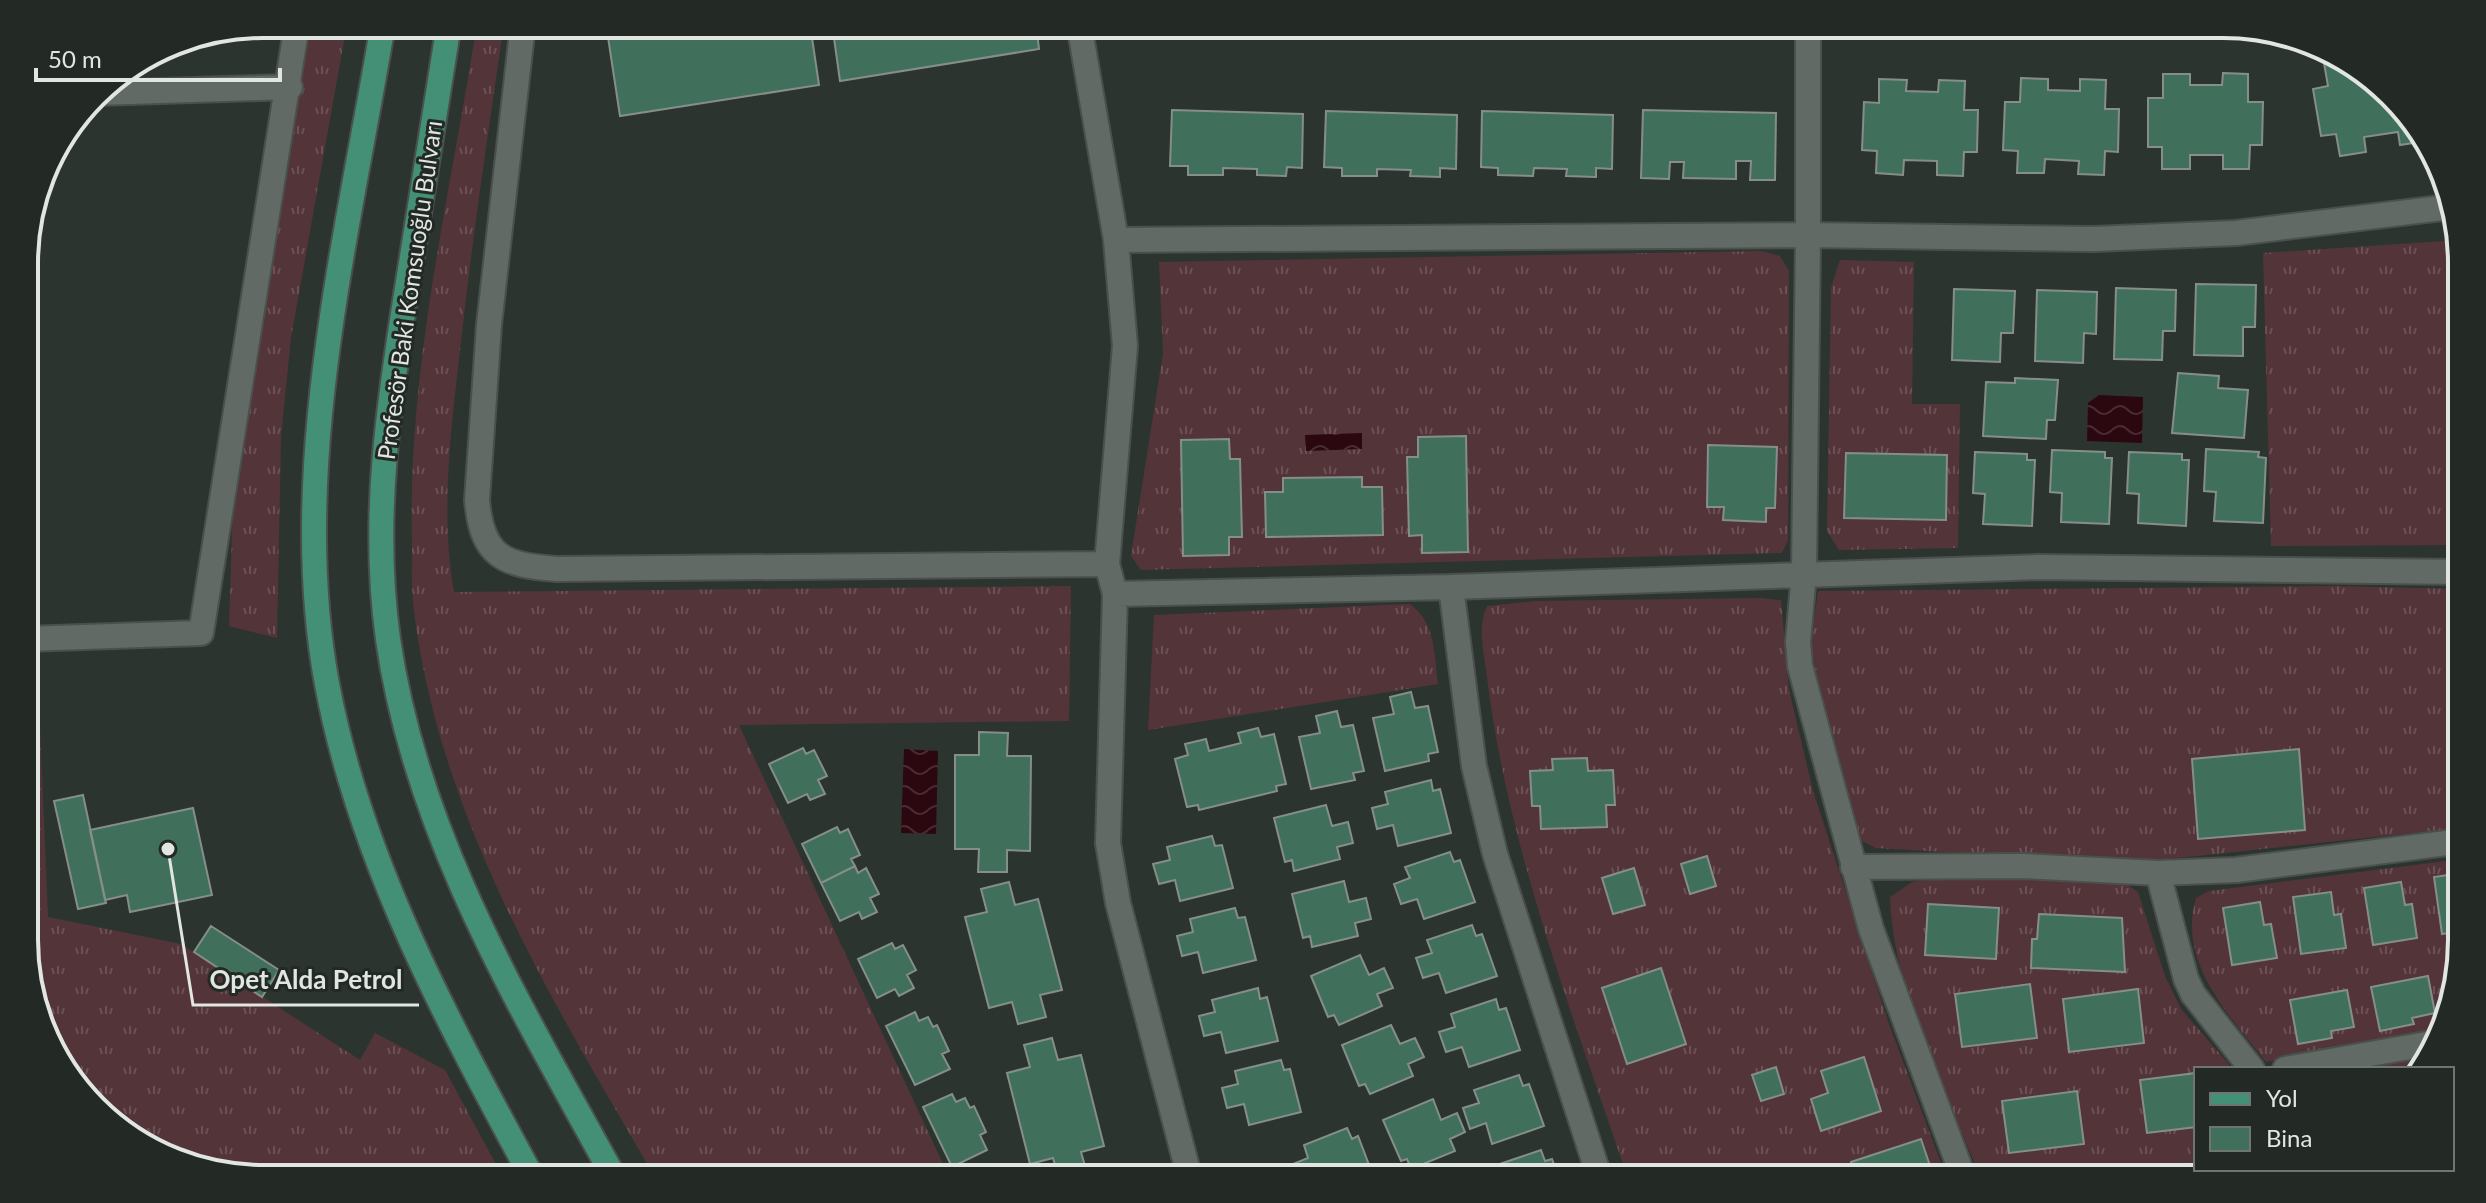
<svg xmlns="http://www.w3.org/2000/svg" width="2486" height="1203" font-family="Lato,sans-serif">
<defs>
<pattern id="grass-tufts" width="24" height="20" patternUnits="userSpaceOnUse" patternTransform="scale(2)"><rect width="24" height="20" fill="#533438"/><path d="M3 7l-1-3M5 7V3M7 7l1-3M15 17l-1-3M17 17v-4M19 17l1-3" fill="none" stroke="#6b5155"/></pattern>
<pattern id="park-crowns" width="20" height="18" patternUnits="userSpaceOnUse" patternTransform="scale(2)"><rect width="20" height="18" fill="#533438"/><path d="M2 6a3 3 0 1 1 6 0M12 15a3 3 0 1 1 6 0" fill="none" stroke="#6b5155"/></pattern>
<pattern id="water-waves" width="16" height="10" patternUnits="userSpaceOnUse" patternTransform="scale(2)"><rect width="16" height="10" fill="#2b0710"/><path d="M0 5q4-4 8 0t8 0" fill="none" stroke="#492b33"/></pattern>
</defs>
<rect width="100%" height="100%" fill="#2c3430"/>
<path fill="url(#grass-tufts)" d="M300,24H347L291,338L281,437L277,638L229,626L235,436Z
M477,24H504C488,133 472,241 460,350C451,431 440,511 454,592L1071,586L1069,721L739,725L950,1179H656C552,1000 440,820 414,611C411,589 412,566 412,544C407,369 450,196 477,24Z
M2460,240L2461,545L2271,546L2263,253Z
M1762,251L1780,256L1789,271L1788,540L1782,553L1141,570L1131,556L1163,353L1159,262Z
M1840,260L1914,262L1912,404H1960L1958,548L1839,550L1827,531L1831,288Z
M2331,586L2461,589L2462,820L2450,829L2131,863L1876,848L1854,837L1818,689L1811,642L1818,591Z
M1760,598L1781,600L1789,690L1813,791L1889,1024L1947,1179H1628C1573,1015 1508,849 1487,677C1484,652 1477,628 1487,606L1536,601Z
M1410,604C1436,623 1434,654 1438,684L1148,730L1154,615Z
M26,700L39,703L48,917L181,944L360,1060L375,1033L445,1070L504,1179H263L158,1155L73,1085L26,971Z
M2462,859V940L2441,1029L2266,1062C2229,1015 2177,962 2196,898L2209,891Z
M1949,877L2102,878L2126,884L2138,892L2165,976L2181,1009L2233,1069H2196V1160L2077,1179H1981C1946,1090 1893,993 1890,897L1912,882Z
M2428,1056L2417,1069H2363Z"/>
<path fill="url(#park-crowns)" d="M2196,1160V1169H2266L2238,1179H2077Z"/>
<path fill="url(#water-waves)" d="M1865,24H1898V35L1865,34Z
M2099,395L2143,397L2142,443L2087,441L2088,403Z
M1362,433V449L1306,451L1305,435Z
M904,749L938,751L936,834L901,833Z"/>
<path fill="#406f5c" stroke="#858e8a" stroke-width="2" d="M606,24H810L819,85L620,116Z
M832,24H1036L1039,49L840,81Z
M1933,24H2013L2012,39L1980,38V26H1964L1963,38L1933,37Z
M2033,24H2064V32L2033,31Z
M2080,24H2113V33L2080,32Z
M2141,24H2173L2174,32L2143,36Z
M2189,24H2222V25L2189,29Z
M2341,60L2421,130L2426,141L2400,145L2398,132L2364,137L2366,152L2340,156L2336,134L2321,136L2313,89L2328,86L2324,63Z
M2223,73L2248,74V102H2263L2262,145H2250L2249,169H2223V155H2190V169H2162V147H2148V98H2163V74H2190V85H2222Z
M2021,78L2048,79V90L2080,91V79L2106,80L2105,109H2119L2118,152L2105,151L2104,175L2078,174L2079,161L2045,159L2044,173H2017L2018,151L2003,150L2005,102H2020Z
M1879,79L1907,80L1906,91L1938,92L1939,80L1965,81L1964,110H1978L1977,152H1964L1963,176L1937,175V161L1904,160L1903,175L1876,173L1877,151L1862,150L1864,102L1879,103Z
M1172,110L1303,114L1302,168L1287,167L1286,176L1257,175V169L1223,168V175H1188V166H1170Z
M1643,110L1776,113L1775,180H1750L1751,161H1736V179L1683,178L1684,162H1670L1669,179L1641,178Z
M1326,111L1457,115L1456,169L1440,168V177L1410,176L1411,170L1377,169V176H1342V168L1324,167Z
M1482,111L1613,115L1612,169L1596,168V177L1566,176L1567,169L1534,168L1533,176L1498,175V168L1481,167Z
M2196,284L2256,285L2255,327H2243V356L2194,355Z
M2116,288L2176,290L2175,331H2163L2162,360L2114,359Z
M1954,289L2015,291L2013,333H2001L2000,362L1952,360Z
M2037,290L2097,292L2096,334L2084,333L2083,363L2035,361Z
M2178,373L2219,376L2218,388L2248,390L2244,438L2172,433Z
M2015,378L2058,380L2055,420H2047L2046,439L1983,436L1986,382L2015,383Z
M1466,436L1468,552L1422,553V535L1409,536L1407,457H1418V437Z
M1229,439L1230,459H1240L1242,537H1229V555L1183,556L1181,440Z
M1708,445L1777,447L1775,508H1766V522L1723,520L1724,507H1707Z
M2206,449L2259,452L2258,457L2266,458L2263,523L2214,521L2216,492L2204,491Z
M2052,450L2105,452V458H2112L2109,524L2061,522L2062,493L2050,492Z
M1975,452L2027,454V460H2035L2032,526L1983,524L1985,494L1973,493Z
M2129,452L2182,454V460H2189L2186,526L2138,523L2139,494L2127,493Z
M1846,453L1947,455L1946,520L1844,518Z
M1362,477V487H1382L1383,535L1266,537L1265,492H1283V478Z
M1411,692L1415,708L1428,706L1438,752L1428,754L1429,761L1385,771L1373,718L1394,714L1390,697Z
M1337,711L1341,727L1353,725L1364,771L1353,773L1355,780L1311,789L1299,737L1320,733L1316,716Z
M1258,728L1261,737L1274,734L1286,784L1276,786L1277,791L1199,810L1198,805L1187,807L1175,759L1188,755L1185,744L1206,739L1209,751L1241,743L1238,733Z
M979,732L1008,733L1007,756H1031L1030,851L1007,850V872H978L979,849H955V755H979Z
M803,748L806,754L814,750L827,776L818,780L825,794L810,800L807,794L788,803L769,764Z
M2299,749L2305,830L2198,839L2192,759Z
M1587,758L1588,771L1613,770L1615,805H1606L1607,827L1541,829L1540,806H1532L1530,771L1553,770L1552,759Z
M1431,780L1433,791L1440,789L1451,833L1398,846L1393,825L1377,829L1372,808L1388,804L1385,792Z
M83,795L106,903L78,909L54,801Z
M1326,805L1332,826L1348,822L1353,843L1337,847L1340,859L1294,871L1292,860L1285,862L1274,818Z
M193,808L212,895L130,912L127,895L105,900L90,830Z
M837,827L840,833L848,829L860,855L851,859L855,866L821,883L802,844Z
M1212,836L1215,846L1222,845L1233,888L1180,901L1175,880L1159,884L1153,864L1170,860L1167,847Z
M1450,852L1454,862L1460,860L1475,902L1424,919L1417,899L1401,904L1394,884L1410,878L1405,867Z
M1707,856L1716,886L1690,894L1681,864Z
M855,866L858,873L866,868L879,894L870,898L877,912L862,919L859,912L840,921L821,883Z
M1634,868L1645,905L1613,914L1602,878Z
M2462,873V931L2442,934L2434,877Z
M1344,881L1349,902L1366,898L1371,919L1355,923L1358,936L1312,947L1310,936L1303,938L1292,894Z
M1009,882L1015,905L1038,899L1062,990L1040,995L1046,1017L1018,1024L1012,1002L989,1008L965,917L987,912L981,889Z
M2401,882L2405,905L2412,904L2417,938L2373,945L2364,888Z
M2331,892L2334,915L2341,914L2346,948L2301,954L2293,897Z
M2260,902L2264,925L2271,924L2277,958L2232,965L2223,908Z
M1928,904L1999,908L1996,959L1925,955Z
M1235,908L1238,918L1245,917L1256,960L1203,973L1198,952L1182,956L1177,936L1193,932L1190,919Z
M2039,914L2122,918L2125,972L2031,968L2032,939H2037Z
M1472,925L1476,936L1482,934L1497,976L1446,993L1439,973L1423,978L1416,958L1432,953L1427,940Z
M211,926L279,970L262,997L194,952Z
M892,943L895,949L903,945L916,970L907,975L914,988L899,996L895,989L877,998L858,959Z
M1360,955L1369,975L1384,968L1393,988L1377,994L1382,1006L1339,1025L1334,1015L1328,1017L1311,976Z
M1661,968L1686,1044L1627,1064L1602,988Z
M2428,976L2435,1013L2412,1018L2414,1024L2380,1031L2371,987Z
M2030,984L2037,1038L1962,1047L1955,994Z
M1258,988L1260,999L1267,997L1278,1041L1226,1053L1221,1032L1204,1036L1199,1016L1215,1012L1212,1000Z
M2138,989L2144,1043L2069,1052L2063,999Z
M2347,990L2354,1027L2331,1031L2332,1038L2298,1044L2290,1000Z
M1496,999L1499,1010L1506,1008L1520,1050L1469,1067L1462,1047L1446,1052L1439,1032L1455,1027L1451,1014Z
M915,1012L919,1021L928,1017L933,1027L937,1025L949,1051L942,1054L950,1069L915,1085L886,1026Z
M1391,1025L1400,1044L1415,1038L1424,1057L1408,1064L1413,1076L1370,1094L1365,1084L1359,1086L1342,1045Z
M1052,1038L1058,1060L1081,1055L1104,1146L1081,1152L1087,1173L1064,1179H1059L1053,1158L1030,1164L1007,1073L1030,1067L1024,1045Z
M1864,1057L1881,1111L1821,1131L1811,1099L1828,1093L1821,1071Z
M1281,1060L1284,1070L1290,1069L1301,1112L1249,1125L1244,1104L1227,1108L1222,1088L1238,1084L1235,1071Z
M1776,1067L1784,1094L1761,1101L1752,1075Z
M2196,1073V1127L2147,1133L2140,1080Z
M1519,1075L1523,1086L1529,1084L1544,1126L1492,1144L1486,1123L1470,1129L1463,1108L1479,1103L1474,1090Z
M2077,1091L2084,1144L2009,1153L2002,1101Z
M952,1094L956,1102L965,1098L970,1108L974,1106L986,1132L980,1135L987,1150L952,1167L923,1107Z
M1433,1099L1441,1120L1457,1113L1465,1132L1450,1139L1455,1151L1411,1169L1407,1159L1401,1161L1383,1120Z
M1347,1128L1352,1139L1358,1136L1374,1178L1299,1179L1293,1164L1308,1158L1304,1145Z
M1921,1139L1932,1172L1912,1179H1856L1851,1162Z
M1541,1150L1545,1161L1552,1159L1559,1179H1497L1501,1177L1497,1165Z"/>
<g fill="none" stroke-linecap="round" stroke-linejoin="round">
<defs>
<path id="street" d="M523,24L489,325L477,500C482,557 503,565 557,569L1107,564
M1079,24L1116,240L1808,235L2094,239L2236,233L2450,207
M1808,24V235L1804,573L1798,642L1800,666L1871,929L1964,1179
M98,93L290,87
M1116,240L1125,346L1107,564L1115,594L1108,843L1118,903L1190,1179
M1451,587L1474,766L1495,854L1600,1179
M1115,594L1451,587L2038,567L2461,572
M25,639L201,633L297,24
M1853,867L2023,866L2158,873L2236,870L2462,841
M2158,873L2186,979L2193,994L2252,1069
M2285,1069L2438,1042"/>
<path id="primary" d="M383,24C348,235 287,471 327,684C360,861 448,1022 533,1179
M449,24C435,110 422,196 408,282C389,400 371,519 388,639C416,836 521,1007 615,1179"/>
</defs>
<use href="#street" stroke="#4a504d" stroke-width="28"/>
<use href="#primary" stroke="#4a504d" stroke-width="28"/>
<use href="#street" stroke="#626a66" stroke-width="24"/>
<use href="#primary" stroke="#439076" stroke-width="24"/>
</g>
<g text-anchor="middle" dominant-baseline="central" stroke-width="6" stroke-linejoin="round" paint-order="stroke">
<g font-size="24" fill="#e1e6e3" stroke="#232a26">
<text transform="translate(409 290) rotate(-82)">Profesör Baki Komsuoğlu Bulvarı</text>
</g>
</g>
<path d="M0 0H2486V1203H0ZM263 38H2223A225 225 0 0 1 2448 263V940A225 225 0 0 1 2223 1165H263A225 225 0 0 1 38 940V263A225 225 0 0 1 263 38Z" fill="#232a26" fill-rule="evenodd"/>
<path fill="none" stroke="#e1e6e3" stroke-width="4" d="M263 38H2223A225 225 0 0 1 2448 263V940A225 225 0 0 1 2223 1165H263A225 225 0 0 1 38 940V263A225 225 0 0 1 263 38Z"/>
<path fill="none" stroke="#e1e6e3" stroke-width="3" d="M168 849L193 1005H419"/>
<circle fill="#e1e6e3" stroke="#232a26" stroke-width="3" cx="168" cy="849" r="8"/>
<g font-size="26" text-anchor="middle" font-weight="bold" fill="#e1e6e3" stroke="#232a26" stroke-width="6" stroke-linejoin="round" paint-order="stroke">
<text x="306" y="989">Opet Alda Petrol</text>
</g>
<rect x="2194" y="1067" width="260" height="104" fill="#232a26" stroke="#6f7572" stroke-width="2"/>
<rect x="2210" y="1093" width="40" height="12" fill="#439076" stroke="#6f7572" stroke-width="2"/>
<text x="2266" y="1107" font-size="24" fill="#e1e6e3">Yol</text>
<rect x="2210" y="1127" width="40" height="24" fill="#406f5c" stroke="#6f7572" stroke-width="2"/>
<text x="2266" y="1147" font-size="24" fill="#e1e6e3">Bina</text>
<path d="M36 68v12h244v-12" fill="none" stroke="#e1e6e3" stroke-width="4"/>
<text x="48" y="68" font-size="24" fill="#e1e6e3" stroke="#232a26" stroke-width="6" paint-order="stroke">50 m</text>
</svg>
